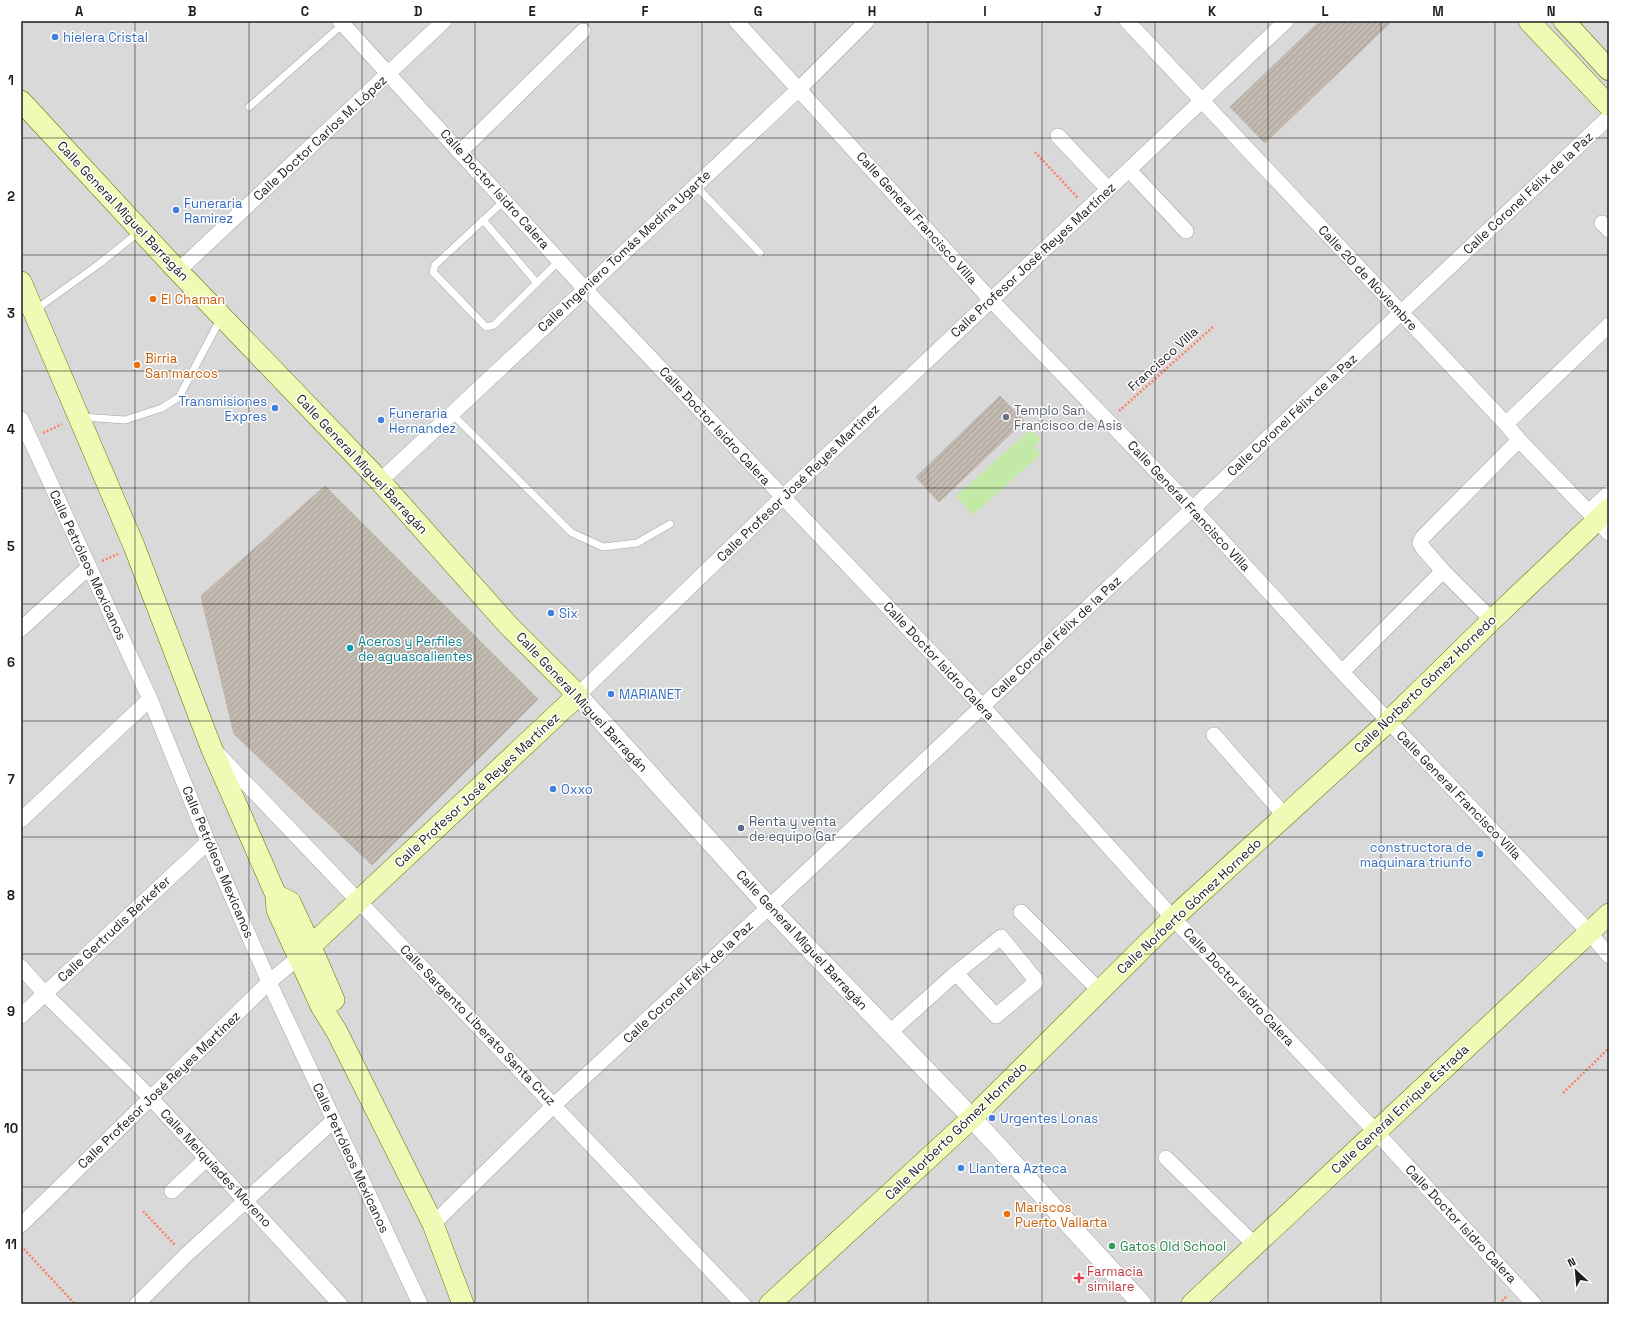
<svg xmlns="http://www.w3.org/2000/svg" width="1630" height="1325" font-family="'Space Grotesk',sans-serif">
<defs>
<pattern id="building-hatch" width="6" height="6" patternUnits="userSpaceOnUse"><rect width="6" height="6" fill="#c2bab1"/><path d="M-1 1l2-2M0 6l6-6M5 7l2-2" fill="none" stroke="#a69f98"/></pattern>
</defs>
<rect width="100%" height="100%" fill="#eeebe2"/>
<path fill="#dad9d9" d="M21,21H1609V1304H21Z"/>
<path fill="#c3e9a7" d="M1031,429L1041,440L1034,446L1041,454L973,515L956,496Z"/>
<path fill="url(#building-hatch)" stroke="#c0b2a4" d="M1320,21H1392L1265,143L1230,107Z
M1000,396L1024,421L939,502L916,477Z
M325,486L538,699L372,865L234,734L201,596Z"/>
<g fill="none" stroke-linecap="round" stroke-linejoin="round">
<defs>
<path id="service" d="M249,107L343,24
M695,185L760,253
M505,200L435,265L433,272L486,327L494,325L560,260
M483,220L537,283
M35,310L99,264L139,232
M451,413L572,533L603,547L637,543L670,524
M82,417L125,420L162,408L179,397L221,318"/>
<path id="minor" d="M340,21L584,288L982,706L1173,918L1376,1132L1534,1304
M736,21L991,300L1193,509L1342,672L1589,932L1609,956
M1127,21L1506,424L1519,440L1609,533
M1058,136L1108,189
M461,151L583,31
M1129,170L1186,231
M1602,223L1609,230
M178,271L444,21
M21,419L150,699L208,842L269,982L420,1304
M1506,424L1609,325
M380,481L799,89L867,21
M1589,512L1609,493
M1492,620L1443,571L1423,548L1420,543L1422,538L1519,440
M21,629L89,567
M1342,672L1443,571
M578,695L783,497L1286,21
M1214,735L1285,816
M218,754L743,1304
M21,820L150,699
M1021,912L1100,991
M21,967L45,994L150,1097L340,1304
M21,1016L208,842
M889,1033L956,973L1001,937L1035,979L1036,982L996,1016L956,973
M1166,1158L1255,1245
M172,1191L206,1159
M433,1224L554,1105L769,907L1609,117
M21,1225L269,982L299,957
M137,1304L185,1256L333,1121"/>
<path id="tertiary" d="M578,695L769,907L972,1118L1142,1304"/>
<path id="secondary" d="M1529,21L1609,106
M1564,21L1609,70
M21,101L178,271L380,481L508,625L578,695L299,957
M21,282L134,546L211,747L276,895L277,910L321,1006L337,1032L433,1224L463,1304
M276,895L290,902L311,947L334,1000
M770,1304L972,1118L1173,918L1389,721L1492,620L1609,509
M1192,1304L1609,914"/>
</defs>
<use href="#service" stroke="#a3a3a3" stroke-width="8"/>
<use href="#minor" stroke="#a3a3a3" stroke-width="16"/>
<use href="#tertiary" stroke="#a3a3a3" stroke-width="20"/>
<use href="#secondary" stroke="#5f7304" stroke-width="22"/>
<path stroke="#fa8066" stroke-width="2.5" stroke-dasharray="2 2" stroke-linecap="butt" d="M1035,152L1078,198
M1119,411L1213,327
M43,433L62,424
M102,561L118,554
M1563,1093L1609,1048
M143,1211L175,1245
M21,1246L75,1304
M1499,1304L1507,1296"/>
<use href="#service" stroke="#fff" stroke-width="7"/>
<use href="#minor" stroke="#fff" stroke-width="15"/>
<use href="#tertiary" stroke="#fff" stroke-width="19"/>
<use href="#secondary" stroke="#f1fab4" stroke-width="21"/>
</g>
<path fill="none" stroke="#1c1c1c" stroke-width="1" stroke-opacity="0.55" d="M135,21V1304M249,21V1304M362,21V1304M475,21V1304M588,21V1304M702,21V1304M815,21V1304M928,21V1304M1042,21V1304M1155,21V1304M1268,21V1304M1381,21V1304M1495,21V1304M21,138H1609M21,255H1609M21,371H1609M21,488H1609M21,604H1609M21,721H1609M21,837H1609M21,954H1609M21,1070H1609M21,1187H1609"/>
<g fill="#3f7fe0" stroke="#fff" stroke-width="1.5">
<circle cx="55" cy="37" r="4"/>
<circle cx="176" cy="210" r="4"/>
<circle cx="275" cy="408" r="4"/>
<circle cx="381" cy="420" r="4"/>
<circle cx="551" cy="613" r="4"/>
<circle cx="611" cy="694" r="4"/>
<circle cx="553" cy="789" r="4"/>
<circle cx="1480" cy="854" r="4"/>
<circle cx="992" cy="1118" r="4"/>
<circle cx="961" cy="1168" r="4"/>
</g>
<g fill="#e8710a" stroke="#fff" stroke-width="1.5">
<circle cx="153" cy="299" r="4"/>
<circle cx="137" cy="365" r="4"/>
<circle cx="1007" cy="1214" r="4"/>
</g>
<circle fill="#6b7280" stroke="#fff" stroke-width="1.5" cx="1006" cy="417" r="4"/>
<circle fill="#0f9aa8" stroke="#fff" stroke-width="1.5" cx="350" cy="648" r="4"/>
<circle fill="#5c6f8a" stroke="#fff" stroke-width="1.5" cx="741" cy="828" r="4"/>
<circle fill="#2e9e5b" stroke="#fff" stroke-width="1.5" cx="1112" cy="1246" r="4"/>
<path fill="#e0444e" stroke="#fff" stroke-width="1.5" d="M1077 1272h4v4h4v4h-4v4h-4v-4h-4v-4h4z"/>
<g text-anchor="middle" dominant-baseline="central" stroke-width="3" stroke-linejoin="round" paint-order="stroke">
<g font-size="13" fill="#366cbe" stroke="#fff" text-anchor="start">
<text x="63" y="37">hielera Cristal</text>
<text x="184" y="203">Funeraria<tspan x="184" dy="15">Ramirez</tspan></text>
<text x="267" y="401" text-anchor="end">Transmisiones<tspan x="267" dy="15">Expres</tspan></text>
<text x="389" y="413">Funeraria<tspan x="389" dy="15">Hernandez</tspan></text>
<text x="559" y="613">Six</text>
<text x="619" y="694">MARIANET</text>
<text x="561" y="789">Oxxo</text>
<text x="1472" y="847" text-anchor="end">constructora de<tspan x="1472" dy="15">maquinara triunfo</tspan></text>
<text x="1000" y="1118">Urgentes Lonas</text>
<text x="969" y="1168">Llantera Azteca</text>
</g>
<g font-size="13" fill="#1c1c1c" stroke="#fff">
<text transform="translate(320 138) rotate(-43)">Calle Doctor Carlos M. López</text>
<text transform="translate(495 189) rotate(48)">Calle Doctor Isidro Calera</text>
<text transform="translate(1528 193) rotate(-43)">Calle Coronel Félix de la Paz</text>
<text transform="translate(123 211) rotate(47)">Calle General Miguel Barragán</text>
<text transform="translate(917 218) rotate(48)">Calle General Francisco Villa</text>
<text transform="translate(624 251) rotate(-43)">Calle Ingeniero Tomás Medina Ugarte</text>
<text transform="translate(1033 260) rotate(-43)">Calle Profesor José Reyes Martínez</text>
<text transform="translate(1368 278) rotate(47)">Calle 20 de Noviembre</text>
<text transform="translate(1163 359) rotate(-42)">Francisco Villa</text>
<text transform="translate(1292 415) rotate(-43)">Calle Coronel Félix de la Paz</text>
<text transform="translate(715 426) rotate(47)">Calle Doctor Isidro Calera</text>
<text transform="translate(362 464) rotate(47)">Calle General Miguel Barragán</text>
<text transform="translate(798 483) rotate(-44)">Calle Profesor José Reyes Martínez</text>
<text transform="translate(1189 506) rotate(47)">Calle General Francisco Villa</text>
<text transform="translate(88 565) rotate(65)">Calle Petróleos Mexicanos</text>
<text transform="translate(1056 637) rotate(-43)">Calle Coronel Félix de la Paz</text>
<text transform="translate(939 661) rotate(47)">Calle Doctor Isidro Calera</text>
<text transform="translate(1425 684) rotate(-44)">Calle Norberto Gómez Hornedo</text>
<text transform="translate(582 702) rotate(47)">Calle General Miguel Barragán</text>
<text transform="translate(477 790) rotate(-43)">Calle Profesor José Reyes Martínez</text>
<text transform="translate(1459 795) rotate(46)">Calle General Francisco Villa</text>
<text transform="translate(218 862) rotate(67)">Calle Petróleos Mexicanos</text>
<text transform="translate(1189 906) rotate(-43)">Calle Norberto Gómez Hornedo</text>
<text transform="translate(114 929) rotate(-43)">Calle Gertrudis Berkefer</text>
<text transform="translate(802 940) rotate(47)">Calle General Miguel Barragán</text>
<text transform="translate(688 982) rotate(-43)">Calle Coronel Félix de la Paz</text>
<text transform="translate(1239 987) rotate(47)">Calle Doctor Isidro Calera</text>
<text transform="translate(478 1025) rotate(46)">Calle Sargento Liberato Santa Cruz</text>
<text transform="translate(159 1090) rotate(-44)">Calle Profesor José Reyes Martínez</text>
<text transform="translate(1400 1109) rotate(-43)">Calle General Enrique Estrada</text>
<text transform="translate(956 1131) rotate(-44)">Calle Norberto Gómez Hornedo</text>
<text transform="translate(351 1158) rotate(65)">Calle Petróleos Mexicanos</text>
<text transform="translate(216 1168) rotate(47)">Calle Melquíades Moreno</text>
<text transform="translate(1461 1224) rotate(47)">Calle Doctor Isidro Calera</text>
</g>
<g font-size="13" fill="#c56008" stroke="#fff" text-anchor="start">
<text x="161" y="299">El Chaman</text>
<text x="145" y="358">Birria<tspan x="145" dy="15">San marcos</tspan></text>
<text x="1015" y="1207">Mariscos<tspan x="1015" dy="15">Puerto Vallarta</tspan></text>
</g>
<g font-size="13" fill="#5b616d" stroke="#fff" text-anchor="start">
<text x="1014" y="410">Templo San<tspan x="1014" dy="15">Francisco de Asis</tspan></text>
</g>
<g font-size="13" fill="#0d838f" stroke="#fff" text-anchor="start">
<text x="358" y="641">Aceros y Perfiles<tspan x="358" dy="15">de aguascalientes</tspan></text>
</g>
<g font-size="13" fill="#4e5e75" stroke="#fff" text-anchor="start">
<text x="749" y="821">Renta y venta<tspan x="749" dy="15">de equipo Gar</tspan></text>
</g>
<g font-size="13" fill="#27864d" stroke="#fff" text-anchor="start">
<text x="1120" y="1246">Gatos Old School</text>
</g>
<g font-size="13" fill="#be3a42" stroke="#fff" text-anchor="start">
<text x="1087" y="1271">Farmacia<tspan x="1087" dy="15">similare</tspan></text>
</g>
</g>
<rect width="1630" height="1325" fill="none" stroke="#ffffff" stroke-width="44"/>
<g transform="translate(1576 1271) rotate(334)" stroke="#ffffff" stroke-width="3" paint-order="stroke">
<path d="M0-3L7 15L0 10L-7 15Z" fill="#1c1c1c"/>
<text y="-6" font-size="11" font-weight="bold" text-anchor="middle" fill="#1c1c1c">N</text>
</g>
<rect x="22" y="22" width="1586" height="1281" fill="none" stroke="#1c1c1c" stroke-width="1.5"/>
<g font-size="13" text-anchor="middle" font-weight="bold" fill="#1c1c1c">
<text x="79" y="16">A</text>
<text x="192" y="16">B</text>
<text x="305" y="16">C</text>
<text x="418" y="16">D</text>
<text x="532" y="16">E</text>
<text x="645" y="16">F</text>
<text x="758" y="16">G</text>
<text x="872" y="16">H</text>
<text x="985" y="16">I</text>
<text x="1098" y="16">J</text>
<text x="1212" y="16">K</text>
<text x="1325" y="16">L</text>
<text x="1438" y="16">M</text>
<text x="1551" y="16">N</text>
<text x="11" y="85">1</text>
<text x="11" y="201">2</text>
<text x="11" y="318">3</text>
<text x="11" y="434">4</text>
<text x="11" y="551">5</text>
<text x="11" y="667">6</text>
<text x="11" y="784">7</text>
<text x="11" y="900">8</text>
<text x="11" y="1016">9</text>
<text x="11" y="1133">10</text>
<text x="11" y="1249">11</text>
</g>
</svg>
